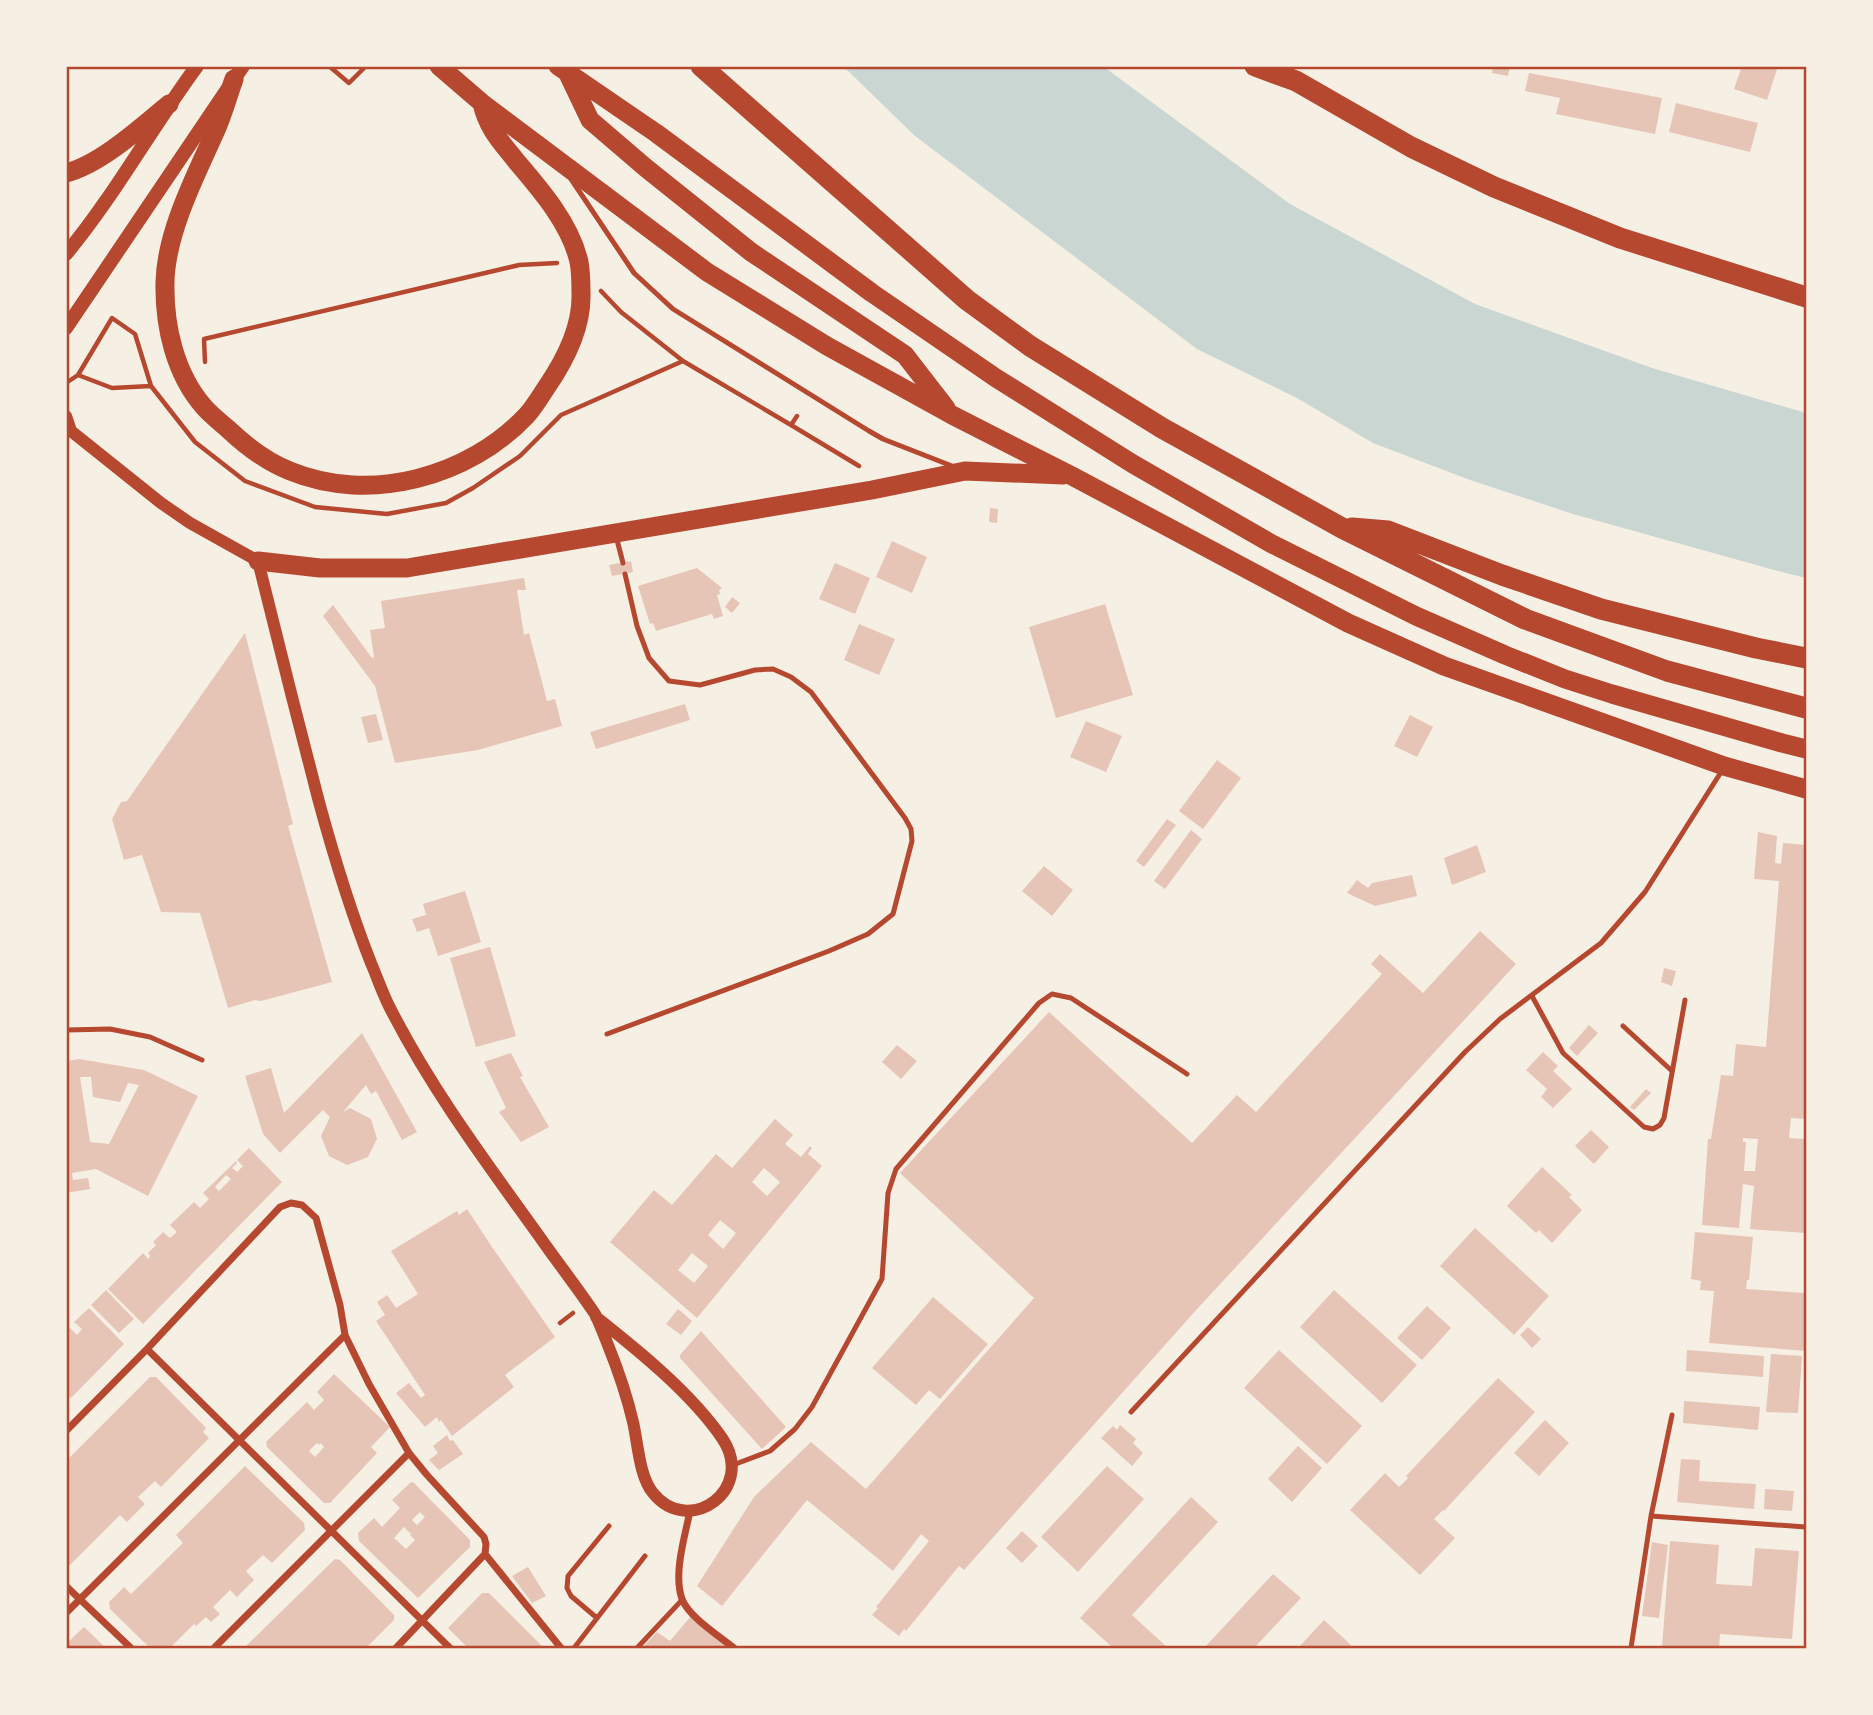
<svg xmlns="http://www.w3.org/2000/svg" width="1873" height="1715" font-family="Commissioner,sans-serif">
<rect width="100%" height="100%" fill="#f6efe4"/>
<path fill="#c9d6d2" d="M844,67H1104L1290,204L1475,304L1652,368L1806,413V578L1778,571L1573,514L1470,480L1373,443L1297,398L1197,349L915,136Z"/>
<path fill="#e6c5b7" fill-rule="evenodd" d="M1493,66H1510L1508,76L1492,73Z
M1742,66H1778L1767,100L1734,89Z
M1529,73L1662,98L1655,134L1556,114L1560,98L1525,91Z
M1676,103L1758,123L1750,152L1669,132Z
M990,508L998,509L997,523L989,522Z
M892,541L927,557L912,593L876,577Z
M631,561L633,572L612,576L609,565Z
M835,563L870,578L855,614L819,599Z
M697,568L722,588L719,590L720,594L717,595L723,616L714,619L712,614L656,631L653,623L650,624L638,586Z
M524,578L526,590H517L524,635L529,633L547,701L555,699L562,726L478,750L395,763L375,686L323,616L333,605L372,658L374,657L370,630L385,628L381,601Z
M732,597L740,603L732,613L725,607Z
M1105,604L1133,695L1056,718L1029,627Z
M859,624L895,639L879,675L844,660Z
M245,633L293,824L288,826L332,982L261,1001L255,1000L228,1008L200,913L161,912L142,855L124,860L112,819L121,802L127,801Z
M685,704L690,720L596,749L590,732Z
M376,714L383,740L368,743L361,717Z
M1410,715L1433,727L1417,757L1394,746Z
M1086,721L1122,736L1106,772L1070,757Z
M1217,760L1241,778L1203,829L1179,811Z
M1167,819L1176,825L1144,867L1136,861Z
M1191,830L1202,839L1165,889L1154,881Z
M1758,832L1777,836L1775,863L1781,864L1783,843L1806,845V1119L1791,1118L1789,1138L1806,1139V1233L1750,1229L1754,1186L1743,1184L1739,1228L1702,1225L1708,1139H1711L1721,1075L1733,1076L1736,1044L1766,1047L1779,881L1754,879ZM1743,1138L1758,1139L1755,1171H1744L1746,1142H1743Z
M1477,845L1486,872L1452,885L1444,858Z
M1044,866L1073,890L1052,916L1022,891Z
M1412,875L1417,896L1375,906L1347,893L1357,880L1368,888L1372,883Z
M465,891L481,942L438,956L429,928L417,932L412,919L426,915L423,904Z
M1480,931L1516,964L1198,1308L964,1570L959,1566L906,1631L904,1629L899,1636L872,1615L878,1608L876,1607L929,1541L921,1534L893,1571L807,1500L722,1606L697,1586L754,1497L811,1442L866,1489L1034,1298L900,1173L1049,1012L1192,1143L1237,1095L1256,1112L1382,974L1371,964L1380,954L1423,993Z
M490,947L516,1036L476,1047L450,958Z
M1664,968L1676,971L1672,986L1661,982Z
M1589,1025L1598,1033L1577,1056L1569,1048Z
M362,1033L417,1132L402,1140L376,1091L371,1094L366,1085L343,1112L350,1108L371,1119L377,1139L368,1157L347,1165L329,1156L321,1136L330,1117L323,1110L280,1153L263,1134L245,1076L271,1068L284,1113Z
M897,1045L917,1061L901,1079L882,1062Z
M1543,1052L1558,1066L1553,1071L1572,1089L1553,1108L1541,1097L1547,1089L1526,1070Z
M511,1053L523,1076L520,1077L549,1127L521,1142L499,1112L506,1108L484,1062Z
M79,1059L144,1070L198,1096L148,1196L96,1169L72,1173L73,1180L88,1178L90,1189L66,1193V1061ZM80,1077H91L93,1097L120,1102L128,1083L139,1085L109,1144L90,1142Z
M1646,1089L1651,1093L1634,1110L1630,1107Z
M775,1119L793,1135L785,1144L801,1157L810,1146L812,1148L808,1154L822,1166L697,1318L610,1242L654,1190L672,1205L716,1154L732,1168ZM764,1168L780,1182L767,1196L752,1182ZM720,1220L736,1233L723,1249L708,1235ZM692,1253L708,1266L694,1283L678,1270Z
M1591,1130L1609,1147L1594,1164L1575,1146Z
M249,1148L282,1182L143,1324L108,1289L143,1253L148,1259L150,1256L148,1253L156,1245L153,1242L163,1232L170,1238L177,1232L170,1225L194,1202L200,1208L209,1199L203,1193L236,1161L237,1163L232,1168L237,1172L243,1166L237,1160ZM226,1175L231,1179L219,1191L215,1187Z
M1542,1167L1572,1195L1569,1197L1582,1210L1552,1243L1539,1230L1536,1233L1507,1206Z
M467,1209L492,1247L555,1337L505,1375L514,1387L452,1436L441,1420L439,1422L437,1417L425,1427L396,1393L409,1383L421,1398L425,1395L376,1321L385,1315L377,1302L387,1295L396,1308L418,1294L391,1251L457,1211L459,1215Z
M1475,1228L1549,1296L1514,1335L1440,1266Z
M1695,1232L1753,1237L1749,1280H1747L1746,1289L1806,1293V1351L1709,1343L1714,1291L1700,1290L1701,1281L1691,1279Z
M106,1290L134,1319L119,1333L91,1305Z
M1334,1290L1417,1365L1382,1403L1300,1327Z
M933,1297L988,1344L940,1399L929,1390L916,1405L872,1368Z
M1427,1306L1451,1328L1422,1360L1397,1338Z
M89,1308L124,1344L71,1398L69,1396L66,1399V1344L69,1341L66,1339V1330L69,1327L77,1335L82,1329L74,1322Z
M678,1309L692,1321L681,1335L666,1324Z
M1528,1327L1541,1339L1532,1348L1520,1335Z
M701,1331L786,1427L762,1449L680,1358V1355Z
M1279,1350L1362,1426L1327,1464L1244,1388Z
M1687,1350L1764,1356L1763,1377L1686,1371Z
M1771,1354L1802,1356L1798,1413L1766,1412Z
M334,1374L390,1427L371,1447L377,1453L330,1503H324L267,1447L266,1442L307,1402L314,1410L324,1400L317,1392ZM317,1443L319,1445L321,1443L324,1447L315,1457L309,1451Z
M150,1377H156L206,1428L203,1432L209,1438L161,1487L155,1481L138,1497L145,1504L127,1522L120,1515L68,1567L66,1565V1461Z
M1498,1378L1535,1412L1444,1511L1443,1510L1434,1519L1455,1538L1420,1575L1350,1510L1385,1473L1399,1487L1408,1478L1406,1476Z
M1684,1401L1760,1407L1758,1430L1683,1423Z
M1545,1420L1569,1443L1539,1476L1514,1453Z
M1120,1425L1136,1439L1133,1443L1143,1453L1132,1466L1101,1438L1113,1426L1117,1430Z
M447,1435L450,1441L453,1440L463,1454L439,1470L429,1460L438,1453L433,1446Z
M1298,1446L1322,1468L1292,1502L1268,1479Z
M1681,1459L1700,1460L1699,1481L1756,1484L1754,1509L1677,1502Z
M245,1466L304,1523L305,1530L272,1563L263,1555L246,1571L254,1580L237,1597L230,1590L213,1607L220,1614L211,1622L206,1617L196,1626L194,1624L170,1648H150L110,1609L109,1602L124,1587L131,1594L183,1543L176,1535Z
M1107,1466L1144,1499L1078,1572L1041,1537Z
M413,1482L470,1540V1547L418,1598L359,1541L358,1533L374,1518L382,1527L400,1508L392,1500L410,1483ZM420,1512L425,1517L417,1525L412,1520ZM404,1527L411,1534L410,1535L415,1540L406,1549L394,1538Z
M1765,1489L1794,1491L1792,1511L1764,1509Z
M1191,1497L1218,1522L1132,1615L1168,1648H1113L1080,1618Z
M1022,1531L1038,1546L1022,1563L1006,1548Z
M1670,1541L1719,1545L1716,1584L1752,1586L1755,1548L1799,1551L1792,1639L1720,1634L1719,1648H1662Z
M1652,1542L1668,1545L1659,1618L1642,1616Z
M335,1559L340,1560L394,1615V1620L366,1648H244Z
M528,1567L546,1596L532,1603L512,1576Z
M1273,1574L1301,1598L1254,1648H1204Z
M482,1593H489L544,1648H468L448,1628Z
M691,1616L730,1648H642L657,1632L670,1641Z
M1324,1620L1351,1645L1348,1648H1298Z
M84,1627L106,1648H66V1644Z"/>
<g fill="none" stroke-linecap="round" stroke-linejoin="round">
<path stroke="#b5482f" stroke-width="4.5" d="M329,66L349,83L366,66
M601,291L621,312L683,361
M205,362L204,339L519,265L557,263
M78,375L112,318L135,334L151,386
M66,383L78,375L112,388L151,386L195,442L245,481L315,507L387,514L446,503L473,488L520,456L561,415L683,361L791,425L797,416
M791,425L859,466
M560,1323L573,1313"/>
<path stroke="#b5482f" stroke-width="5" d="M571,179L634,273L673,309L869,431L883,439L952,466
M616,536L623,563
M1532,996L1563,1053L1644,1127L1653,1129L1660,1125L1664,1118L1685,1000
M1623,1026L1672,1071
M66,1030L110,1029L150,1037L202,1060
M607,1034L829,951L868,934L893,914L912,841L911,829L905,818L811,692L791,677L773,669L755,670L700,685L669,681L649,658L637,626L625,574
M1131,1412L1465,1052L1500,1019L1601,943L1645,892L1723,769
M733,1465L770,1451L795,1429L812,1407L882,1279L888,1193L896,1169L1039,1003L1052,994L1071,998L1187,1074
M1651,1516L1806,1527
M597,1618L571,1596L567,1588L568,1576L609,1526
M574,1648L645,1556
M637,1648L682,1600
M1631,1648L1651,1516L1672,1415"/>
<path stroke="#b5482f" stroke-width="7" d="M147,1349L450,1648
M66,1431L147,1349L280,1207L291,1203L302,1205L316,1218L340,1305L345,1335L369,1384L409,1453L427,1475L484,1537L486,1544L485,1554L561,1648
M690,1511C685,1536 673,1574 682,1599C688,1616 719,1636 734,1648
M66,1586L131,1648
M66,1613L345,1335
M214,1648L409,1453
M396,1648L485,1554"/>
<path stroke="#b5482f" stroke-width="12" d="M66,416L71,431
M66,429L71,431L161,503L190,523L258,561C278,641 298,722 319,802C334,857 350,910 371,963C377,977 382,992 389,1006C432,1091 489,1166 544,1243C561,1267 579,1290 595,1314C600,1324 604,1335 608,1345C618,1370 627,1396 633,1422C638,1443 639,1476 653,1493C689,1538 757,1489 722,1438C691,1393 639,1351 596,1317"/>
<path stroke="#b5482f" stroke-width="14" d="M66,254C115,195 152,127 197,66
M66,328L243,66"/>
<path stroke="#b5482f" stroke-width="19" d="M439,66L482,103L707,272L827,346L952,415L1072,476L1348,623L1444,666L1724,766L1806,789
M558,66L656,133L872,293L996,378L1133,464L1272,544L1416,616L1505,655L1565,679L1612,694L1782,743L1806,749
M569,76L590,120L646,168L751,252L905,355L946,408
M234,79C228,96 223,114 216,130C196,175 166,232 165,282C164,326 175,374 204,407C211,415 220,422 228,429C246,446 267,462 290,471C370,504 469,477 527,415C534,407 540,397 546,388C564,362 582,327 581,294C581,284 581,272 579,262C571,225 541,190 517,162C502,143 487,128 482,103
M66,173C101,164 141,127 169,104
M258,561L320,568H407L872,490L965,471L1063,475"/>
<path stroke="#b5482f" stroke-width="21" d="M701,66L967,300L1030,346L1162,428L1342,528L1525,619L1667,671L1806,708
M1255,66L1296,81L1411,147L1494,187L1620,238L1806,297
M1352,528L1388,531L1502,575L1601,609L1756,648L1806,658"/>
</g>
<rect width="1873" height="1715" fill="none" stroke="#f6efe4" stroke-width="136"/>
<rect x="68" y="68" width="1737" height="1579" fill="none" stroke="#b5482f" stroke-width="2.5"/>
</svg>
